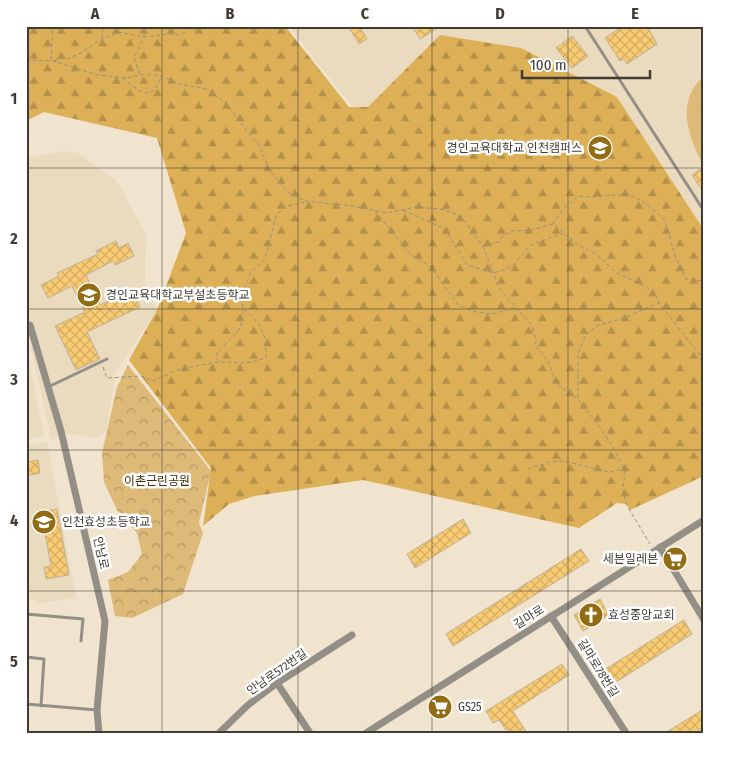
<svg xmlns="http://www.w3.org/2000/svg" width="730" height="759" font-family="'Fira Sans Condensed','Noto Sans KR',sans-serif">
<defs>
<pattern id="forest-firs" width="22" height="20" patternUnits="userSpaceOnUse" patternTransform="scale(1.25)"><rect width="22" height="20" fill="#ddb057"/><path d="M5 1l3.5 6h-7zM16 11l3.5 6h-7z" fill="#b59049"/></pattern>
<pattern id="park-crowns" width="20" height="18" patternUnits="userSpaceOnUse" patternTransform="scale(1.25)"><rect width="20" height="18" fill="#deba78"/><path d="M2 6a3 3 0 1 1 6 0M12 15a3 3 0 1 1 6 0" fill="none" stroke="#b69863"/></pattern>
<pattern id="building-cross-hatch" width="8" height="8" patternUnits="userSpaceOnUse" patternTransform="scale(1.25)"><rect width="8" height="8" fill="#f8ca72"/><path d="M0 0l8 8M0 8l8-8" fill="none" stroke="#d6ae63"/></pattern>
</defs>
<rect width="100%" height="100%" fill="#f0e4ce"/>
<path fill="#ebdbbe" d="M288,26H704V301L643,191L351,105Z
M64,151L78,153L117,181L146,234L145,281L157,310L116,372L106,431L96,438L68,434L51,439L29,338L26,333V157Z
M26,344L44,436L26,440Z
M47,442L76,598L41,603L26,597V446Z"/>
<path fill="url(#forest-firs)" d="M26,26H285L349,107H368L440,35L521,48L617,97L704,230V476L630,510L626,504L617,503L579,528L363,480L255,496L229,504L203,526L211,468L129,360L157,310L186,233L157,138L44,112L26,121Z"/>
<path fill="url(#park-crowns)" d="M128,365L211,471L199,523L203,533L183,594L132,618L115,616L108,580L128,572L142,554L137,533L117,510L104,482L102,453L117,387Z"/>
<path fill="#deba78" d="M704,76V167C689,138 674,102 704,76Z"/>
<path fill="url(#building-cross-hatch)" stroke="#bdb29c" d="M348,26H359L367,39L359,44Z
M412,26H441L420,39Z
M623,26H647L657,44L627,64L624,59L620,61L605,38Z
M572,36L588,56L572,68L556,48Z
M704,167V193L692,175Z
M116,241L119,248L128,243L134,256L115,265L113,261L86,275L100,305L132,290L140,307L87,332L100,359L76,370L55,326L85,312L72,286L48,298L41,285L59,276L57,273L98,254L96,251Z
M38,460L40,473L26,476V462Z
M57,509L69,575L46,579L44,567L51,566L41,512Z
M463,519L471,533L415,568L407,554Z
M581,549L589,561L453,646L446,634Z
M600,599L609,615L583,631L574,615Z
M684,620L692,634L613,684L604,670Z
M562,664L569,675L513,711L527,733H508L499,720L493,723L486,711Z
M704,709V727L694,733H665Z"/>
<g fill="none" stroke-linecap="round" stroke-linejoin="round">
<path stroke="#999181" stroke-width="1" stroke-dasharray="4 2.5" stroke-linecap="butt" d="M26,31L40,26
M102,38L103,26
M26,60L53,61L98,75L127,78L140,75H158L180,84L206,89L225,102L250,135L258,143L270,171L289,193L306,201L353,206L387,213L416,207L441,209L456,214L463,219L483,246L499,288L532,326L536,340L535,346C545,356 553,366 554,382L578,399L599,426L611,444L625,471L623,489L626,504L650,544
M51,60L53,26
M54,61L61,58L67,59L81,53L102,39L119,32L144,37L168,34L180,35L187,31V26
M140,74L134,58L144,37V26
M123,78C131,84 145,100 155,89C157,86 159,81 161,78
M403,210L445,229L467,265L494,273L506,269L513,265L531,245L563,233
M375,211L411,255L431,267L458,305L476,312L492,314L515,308
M553,224L563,209L578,196L591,197L628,194L644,202L665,220L676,259L686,279L704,281
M483,246L498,242L503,236L512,231L531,230L553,224L578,245L596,254L617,273L644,286L655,293L659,303L700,355L704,375
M219,362L217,359V353L238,331L241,326L243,308
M103,367L107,378L141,376L153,381L177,370L196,366L219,362L247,363L266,358V341L259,324L243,308L242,299L244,290L251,272L265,259L276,216L284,207L305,202
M578,398V354L586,334L599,325L621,319L659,303
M528,469L550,462L564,461L609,472L623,469"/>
<path stroke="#948f86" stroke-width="3" d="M585,26L704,211
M48,387L107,359
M26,614L83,619L81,641
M26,657L44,659L41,706
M26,704L97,710"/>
<path stroke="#948f86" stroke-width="7" d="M30,325L61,431L105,621L97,710L99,733
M660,547L704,620
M551,616L626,733
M277,683L310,733
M219,733L248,705L277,683L352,635
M366,733L704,520"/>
</g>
<path fill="none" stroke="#413c33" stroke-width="1" stroke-opacity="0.55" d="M162,26V733M298,26V733M432,26V733M568,26V733M26,168H704M26,309H704M26,450H704M26,591H704"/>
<defs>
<symbol id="university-disc" viewBox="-11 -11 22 22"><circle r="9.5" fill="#926b13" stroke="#fff"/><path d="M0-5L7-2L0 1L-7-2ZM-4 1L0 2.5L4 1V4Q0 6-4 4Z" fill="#fff"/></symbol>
<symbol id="school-disc" viewBox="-11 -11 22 22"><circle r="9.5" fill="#926b13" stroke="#fff"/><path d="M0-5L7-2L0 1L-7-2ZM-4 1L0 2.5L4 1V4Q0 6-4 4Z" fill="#fff"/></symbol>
<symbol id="supermarket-disc" viewBox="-11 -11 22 22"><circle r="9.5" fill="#926b13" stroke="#fff"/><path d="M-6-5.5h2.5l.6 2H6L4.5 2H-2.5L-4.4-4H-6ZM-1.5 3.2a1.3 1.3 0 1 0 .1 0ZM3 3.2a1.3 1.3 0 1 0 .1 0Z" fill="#fff"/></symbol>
<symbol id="church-disc" viewBox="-11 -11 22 22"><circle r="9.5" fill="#926b13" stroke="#fff"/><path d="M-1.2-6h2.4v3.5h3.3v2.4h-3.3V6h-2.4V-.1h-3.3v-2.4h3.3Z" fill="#fff"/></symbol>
</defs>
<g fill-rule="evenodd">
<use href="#university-disc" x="586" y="134" width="28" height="28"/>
<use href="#school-disc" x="75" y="281" width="28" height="28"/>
<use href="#school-disc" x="30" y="508" width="28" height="28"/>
<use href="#supermarket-disc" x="661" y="545" width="28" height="28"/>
<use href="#church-disc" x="577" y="601" width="28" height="28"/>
<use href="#supermarket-disc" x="426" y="693" width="28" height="28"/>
</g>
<g text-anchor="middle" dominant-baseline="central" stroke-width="5" stroke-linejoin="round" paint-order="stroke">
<g font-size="12" fill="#413c33" stroke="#fff" text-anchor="start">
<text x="582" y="148" text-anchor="end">경인교육대학교 인천캠퍼스</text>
<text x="106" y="295">경인교육대학교부설초등학교</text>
<text x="62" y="522">인천효성초등학교</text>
<text x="658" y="559" text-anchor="end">세븐일레븐</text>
<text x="608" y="615">효성중앙교회</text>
<text x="458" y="707">GS25</text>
</g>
<g font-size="12" fill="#412e06" stroke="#fff">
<text x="157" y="481">이촌근린공원</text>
</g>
<g font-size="12" fill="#413c33" stroke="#fff">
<text transform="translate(101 553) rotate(77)">안남로</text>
<text transform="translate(529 617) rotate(-32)">길마로</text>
<text transform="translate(598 668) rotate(58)">길마로78번길</text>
<text transform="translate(277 672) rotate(-35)">안남로572번길</text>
</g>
</g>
<rect width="730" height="759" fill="none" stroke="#ffffff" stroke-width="55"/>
<path d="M522 70v8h128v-8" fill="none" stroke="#413c33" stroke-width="2.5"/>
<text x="530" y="70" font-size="15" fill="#413c33" stroke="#ffffff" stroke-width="4" paint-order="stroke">100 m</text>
<rect x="28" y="28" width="674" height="704" fill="none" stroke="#413c33" stroke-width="2"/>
<g font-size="16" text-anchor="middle" font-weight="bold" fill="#413c33">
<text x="95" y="19">A</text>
<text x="230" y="19">B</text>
<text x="365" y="19">C</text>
<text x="500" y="19">D</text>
<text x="635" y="19">E</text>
<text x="14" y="104">1</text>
<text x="14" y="244">2</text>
<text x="14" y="385">3</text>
<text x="14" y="526">4</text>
<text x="14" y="667">5</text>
</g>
</svg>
